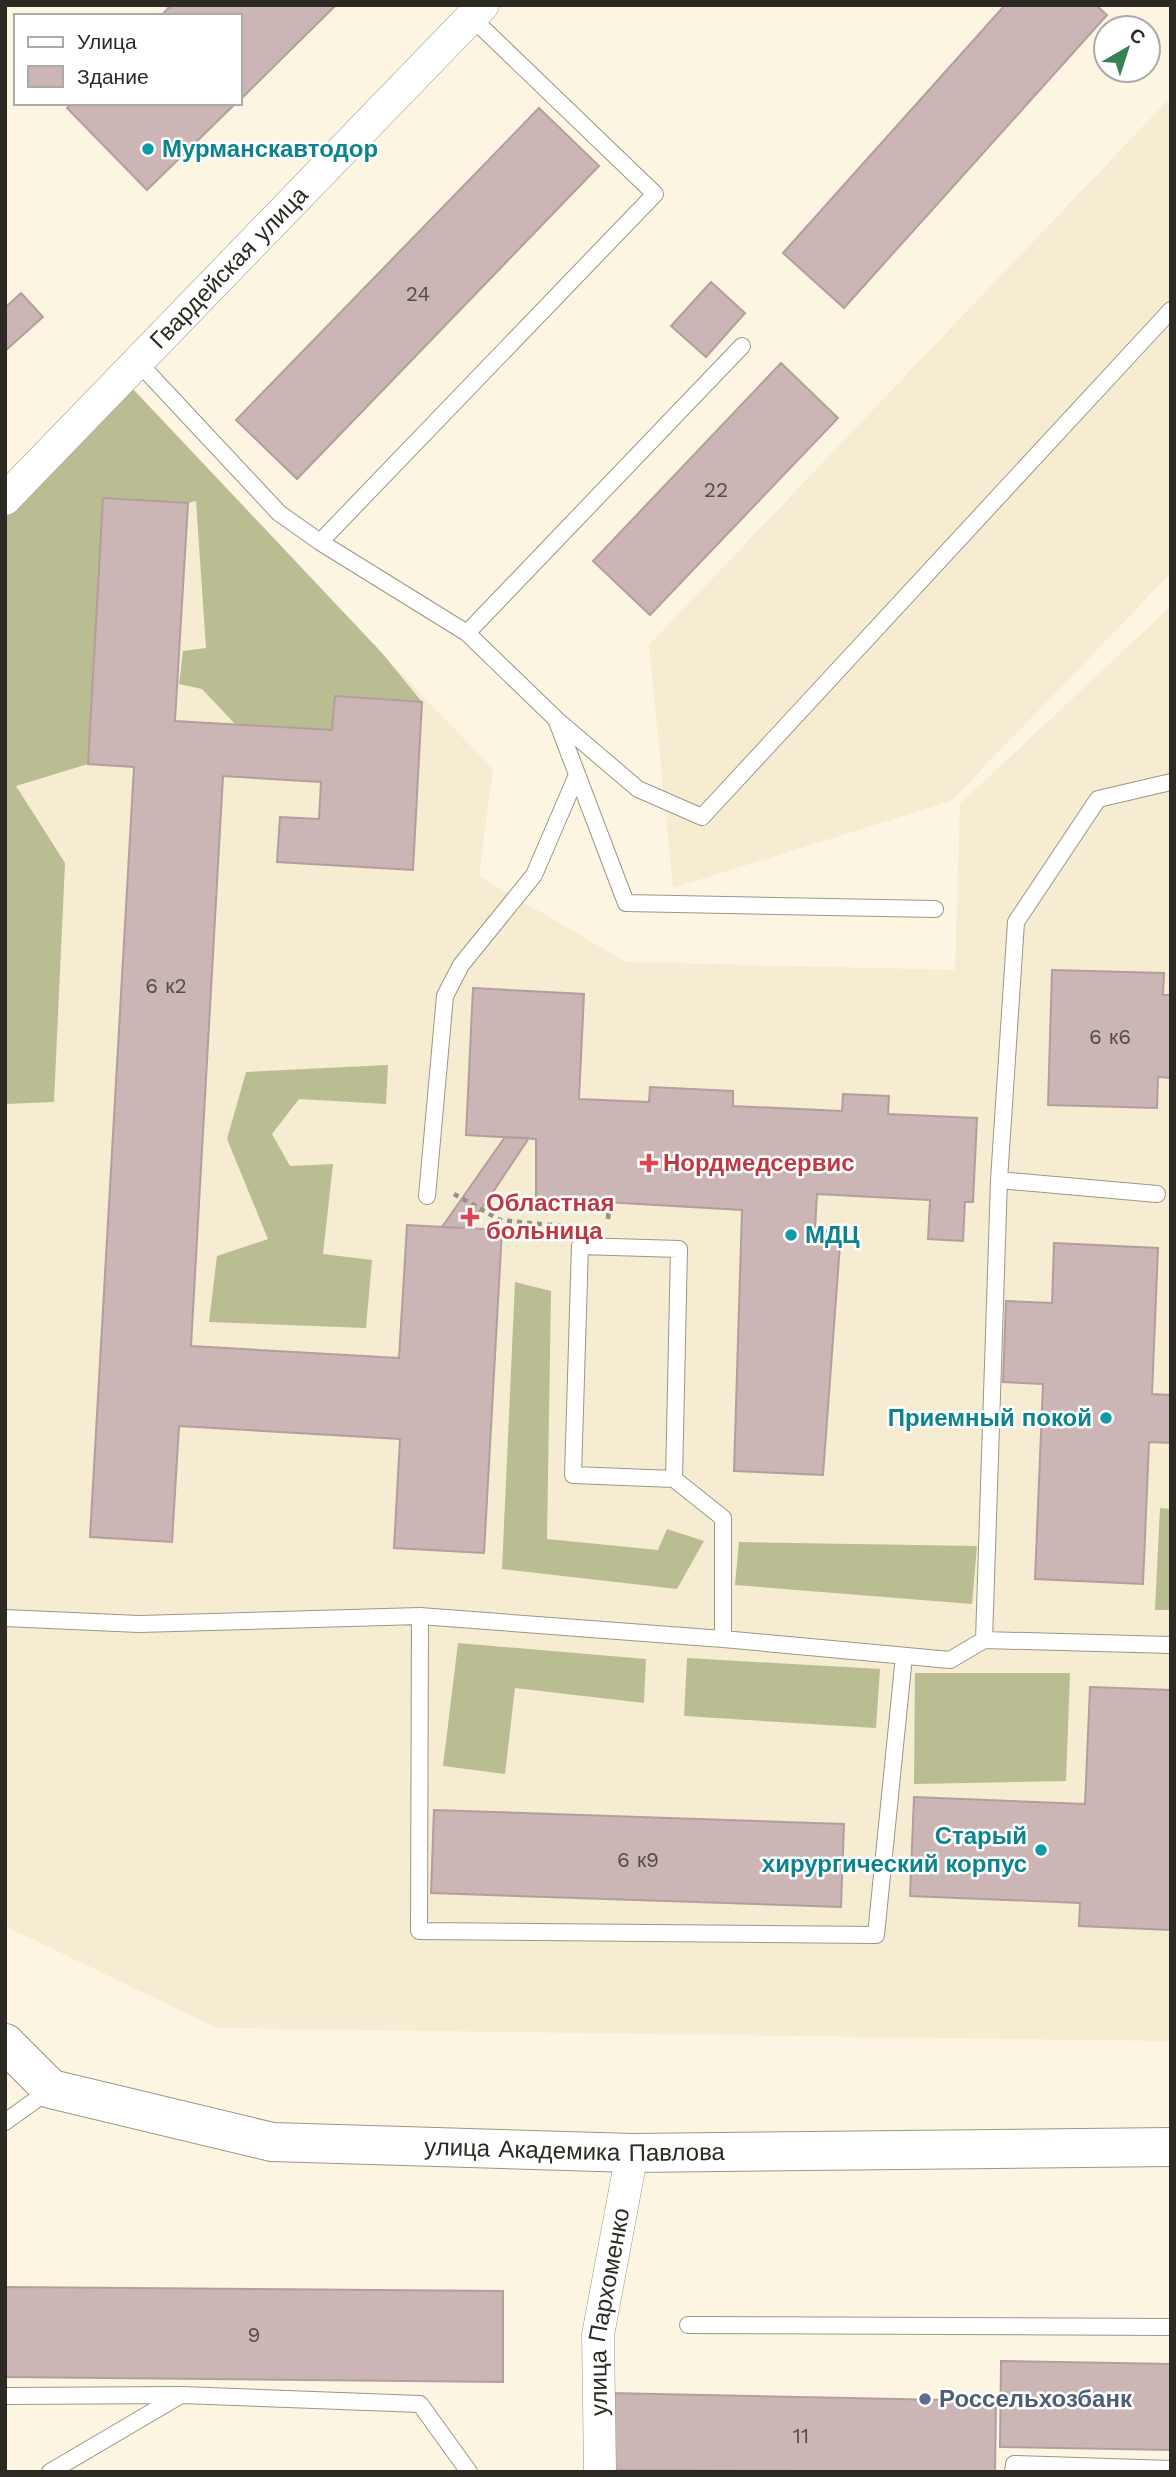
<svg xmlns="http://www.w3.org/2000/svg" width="1176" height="2477" font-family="'Work Sans',sans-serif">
<rect width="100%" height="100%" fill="#fcf5e2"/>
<path fill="#f5ecd1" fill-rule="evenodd" d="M1171,97V573L951,801L673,888L649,645Z
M130,391L493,769L479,876L626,962L955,970L960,804L1171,606V995H1163V973L1052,970L1048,1104L1158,1077L1171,1078V1395L1152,1394L1158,1248L1055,1244L1043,1384L1035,1579L1143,1583L1149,1442L1171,1443V1690L1090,1687L1085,1804L914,1797L910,1896L1080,1903V1926L1170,1930L1171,1914V2041L217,2028L5,1926V514ZM188,504L175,721L332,730L335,696L422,702L412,870L277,862L280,817L319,819L321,782L223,776L191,1346L399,1358L407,1225L502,1230L484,1553L394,1547L400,1439L179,1426L172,1542L91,1537L134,767L88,764ZM473,988L584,994L579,1099L649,1102L650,1087L733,1091V1106L842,1111L843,1094L888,1114L977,1118L963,1241L930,1200L817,1194L815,1230L841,1232L822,1475L734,1470L742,1210L536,1198V1139L466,1135ZM434,1810L843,1824L841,1906L432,1893Z"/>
<path fill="#babd92" d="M132,388L382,653L422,702L335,696L332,730L235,724L202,689L179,684L183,651L206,648L196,501L188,503L103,499L88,764L16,786L65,863L54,1102L5,1104V513Z
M388,1065L386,1104L299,1099L272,1134L290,1166L333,1164L323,1254L372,1260L366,1328L209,1322L217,1256L268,1239L227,1139L246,1072Z
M515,1282L551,1291L547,1539L658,1550L667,1529L704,1541L677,1589L502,1569Z
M1160,1508L1171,1509V1610H1155Z
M739,1542L977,1546L972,1604L735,1585Z
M458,1643L646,1659L644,1703L515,1688L505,1774L443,1766Z
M687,1658L880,1669L876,1728L684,1716Z
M915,1673H1070L1066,1781L914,1784Z"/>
<path fill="#ccb6b5" stroke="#b49e9d" stroke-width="2" d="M171,5H336L240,100V16H161Z
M1005,5H1096L1107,15L844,308L783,253Z
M72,103H236L147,190L67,108Z
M539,108L599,166L297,479L236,420Z
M711,282L745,313L706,357L671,326Z
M21,293L43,317L5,351V308Z
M781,363L838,418L650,615L593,561Z
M103,498L188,503L175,721L332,730L335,696L422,702L413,870L277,862L280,817L319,819L321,782L223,776L191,1346L399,1358L407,1225L502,1230L484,1553L394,1548L400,1439L179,1426L172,1542L90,1537L134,767L88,764Z
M1052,970L1164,973L1163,995H1171V1078L1158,1077L1157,1108L1048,1105Z
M473,988L584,994L579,1099L649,1102L650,1087L733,1091V1106L842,1111L843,1094L889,1096L888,1114L977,1118L973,1202H965L963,1241L928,1239L930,1200L817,1194L815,1230L841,1231L823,1475L734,1471L742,1210L536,1198V1139L466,1135Z
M505,1137L529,1138L469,1228L442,1227Z
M1054,1243L1158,1248L1152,1394L1171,1395V1443L1149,1442L1143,1584L1035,1579L1043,1384L1003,1382L1006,1301L1052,1303Z
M1090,1687L1171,1690L1170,1930L1079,1926L1080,1903L910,1896L914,1797L1085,1804Z
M434,1810L844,1824L841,1907L431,1893Z
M5,2287L503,2291V2382L5,2377Z
M1001,2361L1171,2364V2450L1000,2447Z
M608,2393L996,2401L995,2472L606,2470Z"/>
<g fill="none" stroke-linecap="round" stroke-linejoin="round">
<defs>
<path id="service" d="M136,360L279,513L320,542L467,633L556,719L626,903L935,909
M320,542L655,194L471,17
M467,633L742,346
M557,720L638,789L702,817L1171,310
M999,1180L1157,1194
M427,1196L445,996L461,965L534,875L577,775
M674,1479L573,1475L580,1246L679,1249L674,1479L723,1518V1639
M420,1616L419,1931L876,1935L904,1656
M5,1618L139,1624L420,1616L723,1639L950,1660L984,1640L1171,1645
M984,1640L999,1180L1016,922L1098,799L1171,782
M5,2122L51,2089
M688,2325L1171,2327
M5,2396L181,2395L420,2404L469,2472
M50,2472L181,2395
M1013,2472L1014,2464L1171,2469"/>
<g id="minor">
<path id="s1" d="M5,499L483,5"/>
<path id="s2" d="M600,2472L598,2335L632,2153"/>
</g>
<g id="tertiary">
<path id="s3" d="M5,2043L51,2089L272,2142L632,2153L1171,2147"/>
</g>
</defs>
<use href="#service" stroke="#9c9685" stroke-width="18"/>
<use href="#minor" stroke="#9c9685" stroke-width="33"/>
<use href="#tertiary" stroke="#9c9685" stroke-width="40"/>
<path stroke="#969184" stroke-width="4.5" stroke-dasharray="5 5" stroke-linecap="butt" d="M454,1194L500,1220L561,1226
M608,1218L610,1202L608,1219"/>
<use href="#service" stroke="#fff" stroke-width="16"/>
<use href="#minor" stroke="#fff" stroke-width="32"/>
<use href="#tertiary" stroke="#fff" stroke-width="38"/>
</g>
<g fill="#0f9aa8" stroke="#fff" stroke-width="2.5">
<circle cx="148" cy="149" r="7"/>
<circle cx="791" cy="1235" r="7"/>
<circle cx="1106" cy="1418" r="7"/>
<circle cx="1041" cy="1850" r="7"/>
</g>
<g fill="#e0444e" stroke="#fff" stroke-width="2.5">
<path d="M645.5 1152.5h7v7h7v7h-7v7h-7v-7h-7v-7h7z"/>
<path d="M466.5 1206.5h7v7h7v7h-7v7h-7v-7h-7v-7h7z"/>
</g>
<circle fill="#5c6f8a" stroke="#fff" stroke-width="2.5" cx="925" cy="2399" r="7"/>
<g text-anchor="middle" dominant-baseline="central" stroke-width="5" stroke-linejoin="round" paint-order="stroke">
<g font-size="21" fill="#544d48">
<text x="418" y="293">24</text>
<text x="716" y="489">22</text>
<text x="166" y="985">6 к2</text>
<text x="1110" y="1036">6 к6</text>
<text x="638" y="1859">6 к9</text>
<text x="254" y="2334">9</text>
<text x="801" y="2435">11</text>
</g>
<g font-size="24" font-weight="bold" fill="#0d838f" stroke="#fff" text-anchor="start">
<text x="162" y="149">Мурманскавтодор</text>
<text x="805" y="1235">МДЦ</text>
<text x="1092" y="1418" text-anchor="end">Приемный покой</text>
<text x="1027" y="1836" text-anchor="end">Старый<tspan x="1027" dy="28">хирургический корпус</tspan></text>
</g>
<g font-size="24" fill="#2c2a23" stroke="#fff">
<text stroke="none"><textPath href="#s1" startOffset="322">Гвардейская улица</textPath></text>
<text stroke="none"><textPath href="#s3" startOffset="595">улица Академика Павлова</textPath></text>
<text stroke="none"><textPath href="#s2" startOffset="161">улица Пархоменко</textPath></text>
</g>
<g font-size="24" font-weight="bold" fill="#be3a42" stroke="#fff" text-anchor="start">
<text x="663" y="1163">Нордмедсервис</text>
<text x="486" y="1203">Областная<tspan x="486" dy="28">больница</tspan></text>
</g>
<g font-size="24" font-weight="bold" fill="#4e5e75" stroke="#fff" text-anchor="start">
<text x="939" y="2399">Россельхозбанк</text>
</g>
</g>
<rect width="1176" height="2477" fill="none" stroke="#2c2a23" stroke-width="14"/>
<rect x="14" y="14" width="228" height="91" fill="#ffffff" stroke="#abaaa7" stroke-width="2"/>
<rect x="28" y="37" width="35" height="10" fill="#ffffff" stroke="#abaaa7" stroke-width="2"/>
<text x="77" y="49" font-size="21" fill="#2c2a23">Улица</text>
<rect x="28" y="66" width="35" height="21" fill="#ccb6b5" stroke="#abaaa7" stroke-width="2"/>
<text x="77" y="84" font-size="21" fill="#2c2a23">Здание</text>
<g transform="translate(1127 49) rotate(39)"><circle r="33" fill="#ffffff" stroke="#abaaa7" stroke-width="2"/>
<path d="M0-5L12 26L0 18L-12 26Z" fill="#358353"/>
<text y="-10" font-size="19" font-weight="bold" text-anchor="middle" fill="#2c2a23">С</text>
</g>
</svg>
